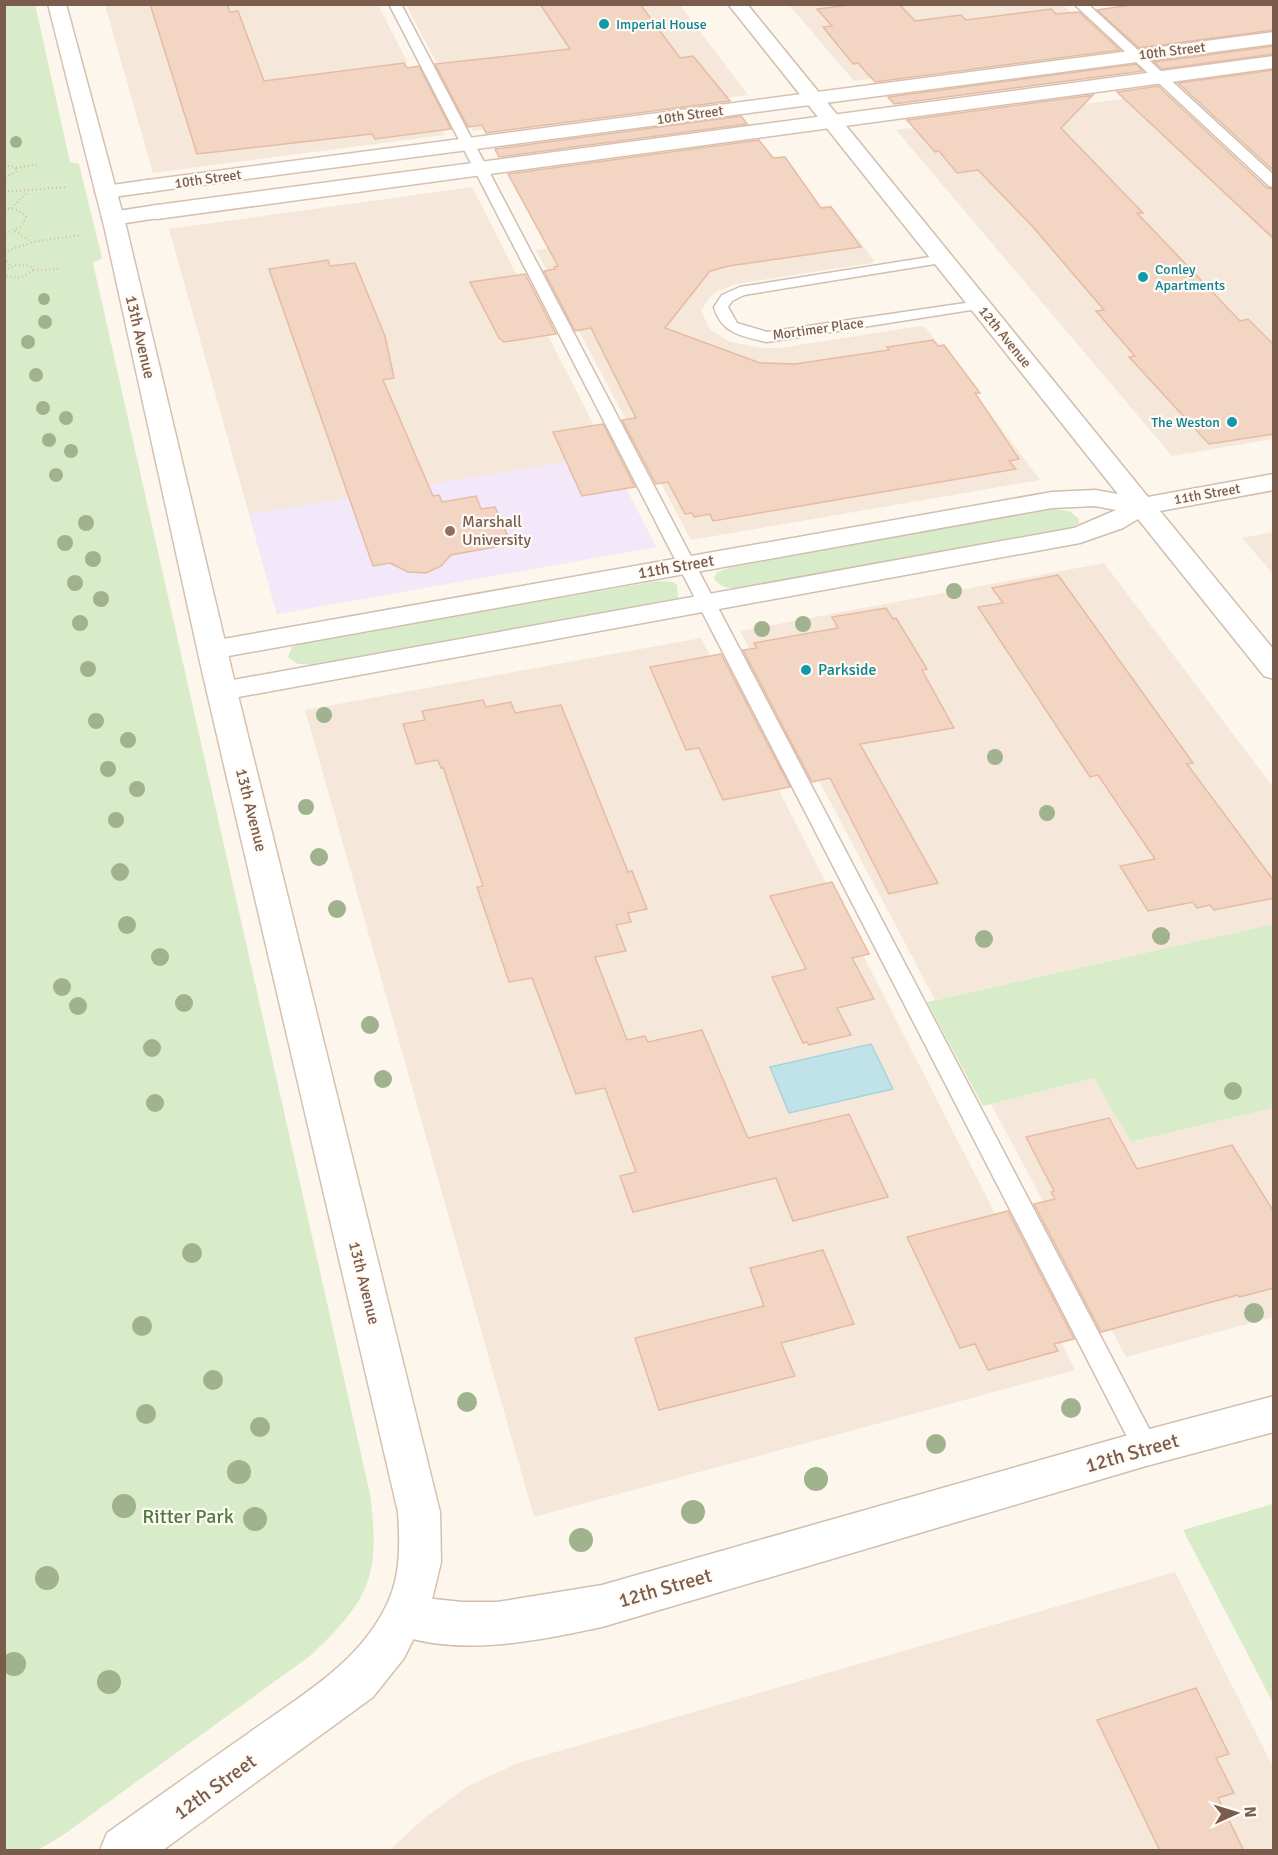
<svg xmlns="http://www.w3.org/2000/svg" width="1278" height="1855" font-family="Signika,sans-serif">
<rect width="100%" height="100%" fill="#fdf6ec"/>
<path fill="#f5e8da" d="M105,5H378L408,63L341,72L411,69L445,135L153,173Z
M406,5H680L748,95L473,131Z
M789,5H1063L1109,48L854,81Z
M1158,94L1273,201V439L1172,456L896,130Z
M472,187L656,547L277,614L169,229Z
M831,205L874,260L872,263L736,284L718,291L710,297L701,311L710,329L730,342L762,348H780L920,326L926,328L976,394L640,446L536,250L594,242L593,239Z
M983,404L1040,480L691,540L648,459Z
M1273,532H1274L1273,574L1242,538Z
M1104,563L1273,787V924L935,1000L740,631Z
M701,638L1075,1370L534,1517L305,710Z
M1094,1078L1132,1142L1273,1108V1317L1126,1357L991,1104Z
M1175,1572L1273,1767V1850H390L423,1819L468,1786L518,1763Z"/>
<path fill="#f3e8fa" d="M608,455L656,547L277,614L249,514Z"/>
<path fill="#d8ecc9" d="M35,4L70,162L79,164L102,258L93,263L370,1494C381,1577 369,1600 310,1656L63,1835L38,1850H5L4,5Z
M1053,509L1070,511L1079,519V523L1070,529L747,588C734,589 721,590 714,578L717,572L732,567Z
M658,581L673,582L677,585L678,598L319,665L298,664L288,657L292,647L309,641Z
M1273,924V1108L1131,1142L1094,1078L983,1106L927,1002Z
M1273,1504H1274L1273,1703L1183,1530Z"/>
<path fill="#bfe3e8" stroke="#a5d3da" stroke-width="1.5" d="M871,1044L893,1089L789,1113L770,1067Z"/>
<path fill="#f3d5c3" stroke="#e6bba3" stroke-width="1.5" d="M150,4H227L230,12L238,11L264,81L404,63L407,68L419,66L451,129L375,139L372,134L197,154Z
M540,4H640L680,58L693,56L730,101L486,133L482,125L468,127L435,64L570,49Z
M857,4H899L915,21L961,15L966,20L1051,9L1056,14L1079,12L1120,50L875,82L858,63L853,64L823,27L832,26L817,9Z
M1138,4H1274V30L1139,48L1097,10Z
M1274,46V54L1162,69L1154,62Z
M1136,64L1143,71L894,104L888,97Z
M1274,70V171L1178,83Z
M1158,86L1267,188L1274,189V239L1117,92Z
M1093,95L1061,128L1143,213H1137L1240,321L1248,319L1274,345V434L1209,444L1129,357L1135,356L1096,311L1104,310L1033,227L978,170L957,173L939,151L935,152L907,120Z
M741,116L747,124L499,157L495,149Z
M759,140L773,158L785,157L821,208L831,207L861,247L729,266L710,271L665,328L760,363L795,364L889,350L887,347L933,340L938,346L944,345L980,393H975L1019,459L1009,461L1016,469L713,521L710,514L694,517L692,513L685,514L668,482L656,484L622,420L636,418L591,328L575,331L544,271L555,269L554,267L558,266L508,174Z
M328,260L330,266L355,263L385,336L394,378L383,380L433,496L439,495L442,502L476,496L481,509L495,507L511,544L451,555L441,566L426,573L408,572L390,563L373,566L269,269Z
M525,274L556,334L504,342L499,338L470,282Z
M603,424L635,487L582,496L553,432Z
M1058,575L1193,763L1187,764L1274,881V898L1214,910L1210,905L1197,908L1193,902L1148,911L1120,866L1155,859L1098,775L1090,777L978,607L1003,603L992,588Z
M886,608L893,619L896,618L927,669L922,670L954,728L860,744L938,883L889,894L830,778L812,782L743,650L757,648L754,643L838,628L832,617Z
M721,654L790,787L723,800L699,748L686,750L650,667Z
M483,700L486,707L511,702L515,713L561,705L628,872L632,871L647,909L628,913L631,922L616,925L626,951L595,957L627,1040L645,1036L648,1042L702,1030L748,1138L849,1114L888,1197L793,1221L776,1178L633,1212L620,1176L636,1172L605,1088L576,1094L532,978L509,982L477,887L483,886L443,767L441,768L438,760L416,764L403,724L425,720L422,711Z
M832,882L869,954L852,958L874,999L837,1008L851,1035L809,1045L807,1042L803,1043L772,977L806,969L770,896Z
M1109,1118L1137,1169L1232,1145L1274,1212V1288L1239,1297L1238,1295L1101,1332L1034,1204L1055,1199L1051,1192L1054,1191L1026,1137Z
M1008,1211L1074,1339L1054,1344L1058,1351L988,1370L975,1344L960,1348L907,1237Z
M823,1250L854,1324L781,1343L795,1376L659,1410L635,1338L764,1306L750,1268Z
M1196,1688L1229,1754L1216,1758L1234,1793L1218,1798L1244,1851H1160L1097,1720Z"/>
<g fill="none" stroke-linecap="round" stroke-linejoin="round">
<defs>
<path id="lane" d="M389,4H401L1155,1440L1159,1448L1155,1456L1146,1460L1137,1456Z
M1074,4H1088L1274,175V187L1269,186Z
M942,255L947,256L949,259L947,262L744,295L732,301L728,307L737,323L767,332L979,301L984,302L986,305L984,308L767,342C743,337 721,333 714,307L722,295L740,287Z"/>
<path id="street" d="M728,4H747L1148,497L1274,474V490L1160,511L1274,650V679L1264,676L1138,519L1123,528L1080,543L222,700L212,698L207,691L212,684L222,682L1074,528L1116,510L1095,506L1052,508L212,659L202,656L198,650L202,644L212,641L1052,492L1095,490L1118,494Z
M148,180L156,181L159,186L156,191L106,198L98,197L95,192L98,187Z
M157,205L165,207L168,212L165,217L113,225L105,223L102,218L105,213Z
M1274,1396V1432L1146,1466L602,1627C536,1641 456,1658 391,1632L384,1617L391,1602L406,1596L462,1602H497L602,1585L1146,1430Z"/>
<path id="secondary" d="M48,4H66L127,230L232,671L440,1512L441,1562L431,1604L404,1658L373,1697L163,1850H100L107,1833C153,1800 199,1768 246,1735C298,1697 360,1664 388,1602C401,1574 400,1542 398,1512L202,671L105,230Z
M1274,32V44L148,192L140,191L137,186L140,181L148,180Z
M1274,56V68L157,219L149,217L146,212L149,207L157,205Z"/>
</defs>
<use href="#lane" stroke="#d1beb0" stroke-width="3"/>
<use href="#street" stroke="#d1beb0" stroke-width="3"/>
<use href="#secondary" stroke="#d6c0b0" stroke-width="3"/>
<path stroke="#d9b8a5" stroke-width="2" stroke-dasharray="1 3" stroke-linecap="butt" d="M4,165L15,167L17,171L4,178
M16,168L39,164
M4,192L66,187
M4,208L18,210L26,217L21,227L4,234
M11,208L27,193
M15,231L32,242
M4,252L33,242L80,235
M4,258L11,266
M4,270L16,265L30,266L33,270L20,278L4,276
M33,270L60,269"/>
<use href="#lane" fill="#fff" fill-rule="evenodd"/>
<use href="#street" fill="#fff" fill-rule="evenodd"/>
<use href="#secondary" fill="#fff" fill-rule="evenodd"/>
</g>
<g fill="#a0b28e">
<circle cx="16" cy="142" r="6"/>
<circle cx="44" cy="299" r="6"/>
<circle cx="45" cy="322" r="7"/>
<circle cx="28" cy="342" r="7"/>
<circle cx="36" cy="375" r="7"/>
<circle cx="43" cy="408" r="7"/>
<circle cx="66" cy="418" r="7"/>
<circle cx="49" cy="440" r="7"/>
<circle cx="71" cy="451" r="7"/>
<circle cx="56" cy="475" r="7"/>
<circle cx="86" cy="523" r="8"/>
<circle cx="65" cy="543" r="8"/>
<circle cx="93" cy="559" r="8"/>
<circle cx="75" cy="583" r="8"/>
<circle cx="954" cy="591" r="8"/>
<circle cx="101" cy="599" r="8"/>
<circle cx="80" cy="623" r="8"/>
<circle cx="803" cy="624" r="8"/>
<circle cx="762" cy="629" r="8"/>
<circle cx="88" cy="669" r="8"/>
<circle cx="324" cy="715" r="8"/>
<circle cx="96" cy="721" r="8"/>
<circle cx="128" cy="740" r="8"/>
<circle cx="995" cy="757" r="8"/>
<circle cx="108" cy="769" r="8"/>
<circle cx="137" cy="789" r="8"/>
<circle cx="306" cy="807" r="8"/>
<circle cx="1047" cy="813" r="8"/>
<circle cx="116" cy="820" r="8"/>
<circle cx="319" cy="857" r="9"/>
<circle cx="120" cy="872" r="9"/>
<circle cx="337" cy="909" r="9"/>
<circle cx="127" cy="925" r="9"/>
<circle cx="1161" cy="936" r="9"/>
<circle cx="984" cy="939" r="9"/>
<circle cx="160" cy="957" r="9"/>
<circle cx="62" cy="987" r="9"/>
<circle cx="184" cy="1003" r="9"/>
<circle cx="78" cy="1006" r="9"/>
<circle cx="370" cy="1025" r="9"/>
<circle cx="152" cy="1048" r="9"/>
<circle cx="383" cy="1079" r="9"/>
<circle cx="1233" cy="1091" r="9"/>
<circle cx="155" cy="1103" r="9"/>
<circle cx="192" cy="1253" r="10"/>
<circle cx="1254" cy="1313" r="10"/>
<circle cx="142" cy="1326" r="10"/>
<circle cx="213" cy="1380" r="10"/>
<circle cx="467" cy="1402" r="10"/>
<circle cx="1071" cy="1408" r="10"/>
<circle cx="146" cy="1414" r="10"/>
<circle cx="260" cy="1427" r="10"/>
<circle cx="936" cy="1444" r="10"/>
<circle cx="239" cy="1472" r="12"/>
<circle cx="816" cy="1479" r="12"/>
<circle cx="124" cy="1506" r="12"/>
<circle cx="693" cy="1512" r="12"/>
<circle cx="255" cy="1519" r="12"/>
<circle cx="581" cy="1540" r="12"/>
<circle cx="47" cy="1578" r="12"/>
<circle cx="14" cy="1664" r="12"/>
<circle cx="109" cy="1682" r="12"/>
</g>
<g fill="#0f9aa8" stroke="#fffaf3" stroke-width="2">
<circle cx="604" cy="24" r="6"/>
<circle cx="1143" cy="277" r="6"/>
<circle cx="1232" cy="422" r="6"/>
<circle cx="806" cy="670" r="6"/>
</g>
<circle fill="#8d6e63" stroke="#fffaf3" stroke-width="2" cx="450" cy="531" r="6"/>
<g text-anchor="middle" dominant-baseline="central" stroke-width="4.5" stroke-linejoin="round" paint-order="stroke">
<g font-size="14" fill="#0d838f" stroke="#fffaf3" text-anchor="start">
<text x="616" y="24">Imperial House</text>
<text x="1155" y="269">Conley<tspan x="1155" dy="16">Apartments</tspan></text>
<text x="1220" y="422" text-anchor="end">The Weston</text>
</g>
<g font-size="14" fill="#7a5c4d" stroke="#fffaf3">
<text transform="translate(1172 51) rotate(-7)">10th Street</text>
<text transform="translate(690 115) rotate(-8)">10th Street</text>
<text transform="translate(208 179) rotate(-8)">10th Street</text>
<text transform="translate(818 329) rotate(-8)">Mortimer Place</text>
<text transform="translate(1005 337) rotate(51)">12th Avenue</text>
<text transform="translate(1207 494) rotate(-10)">11th Street</text>
</g>
<g font-size="16" fill="#7a5c4d" stroke="#fffaf3">
<text transform="translate(140 337) rotate(77)">13th Avenue</text>
<text transform="translate(676 567) rotate(-10)">11th Street</text>
<text transform="translate(251 810) rotate(76)">13th Avenue</text>
<text transform="translate(364 1283) rotate(76)">13th Avenue</text>
</g>
<g font-size="16" fill="#785e54" stroke="#fffaf3" text-anchor="start">
<text x="462" y="522">Marshall<tspan x="462" dy="18">University</tspan></text>
</g>
<g font-size="16" fill="#0d838f" stroke="#fffaf3" text-anchor="start">
<text x="818" y="670">Parkside</text>
</g>
<g font-size="20" fill="#7a5c4d" stroke="#fffaf3">
<text transform="translate(1132 1453) rotate(-16)">12th Street</text>
<text transform="translate(665 1588) rotate(-16)">12th Street</text>
<text transform="translate(215 1787) rotate(-36)">12th Street</text>
</g>
<g font-size="20" fill="#537a41" stroke="#fffaf3">
<text x="188" y="1516">Ritter Park</text>
</g>
</g>
<rect width="1278" height="1855" fill="none" stroke="#7a5c4d" stroke-width="12"/>
<g transform="translate(1236 1813) rotate(86)" stroke="#fffaf3" stroke-width="4.5" paint-order="stroke">
<path d="M0-4.5L10 22L0 15L-10 22Z" fill="#7a5c4d"/>
<text y="-9" font-size="16" font-weight="bold" text-anchor="middle" fill="#7a5c4d">N</text>
</g>
</svg>
